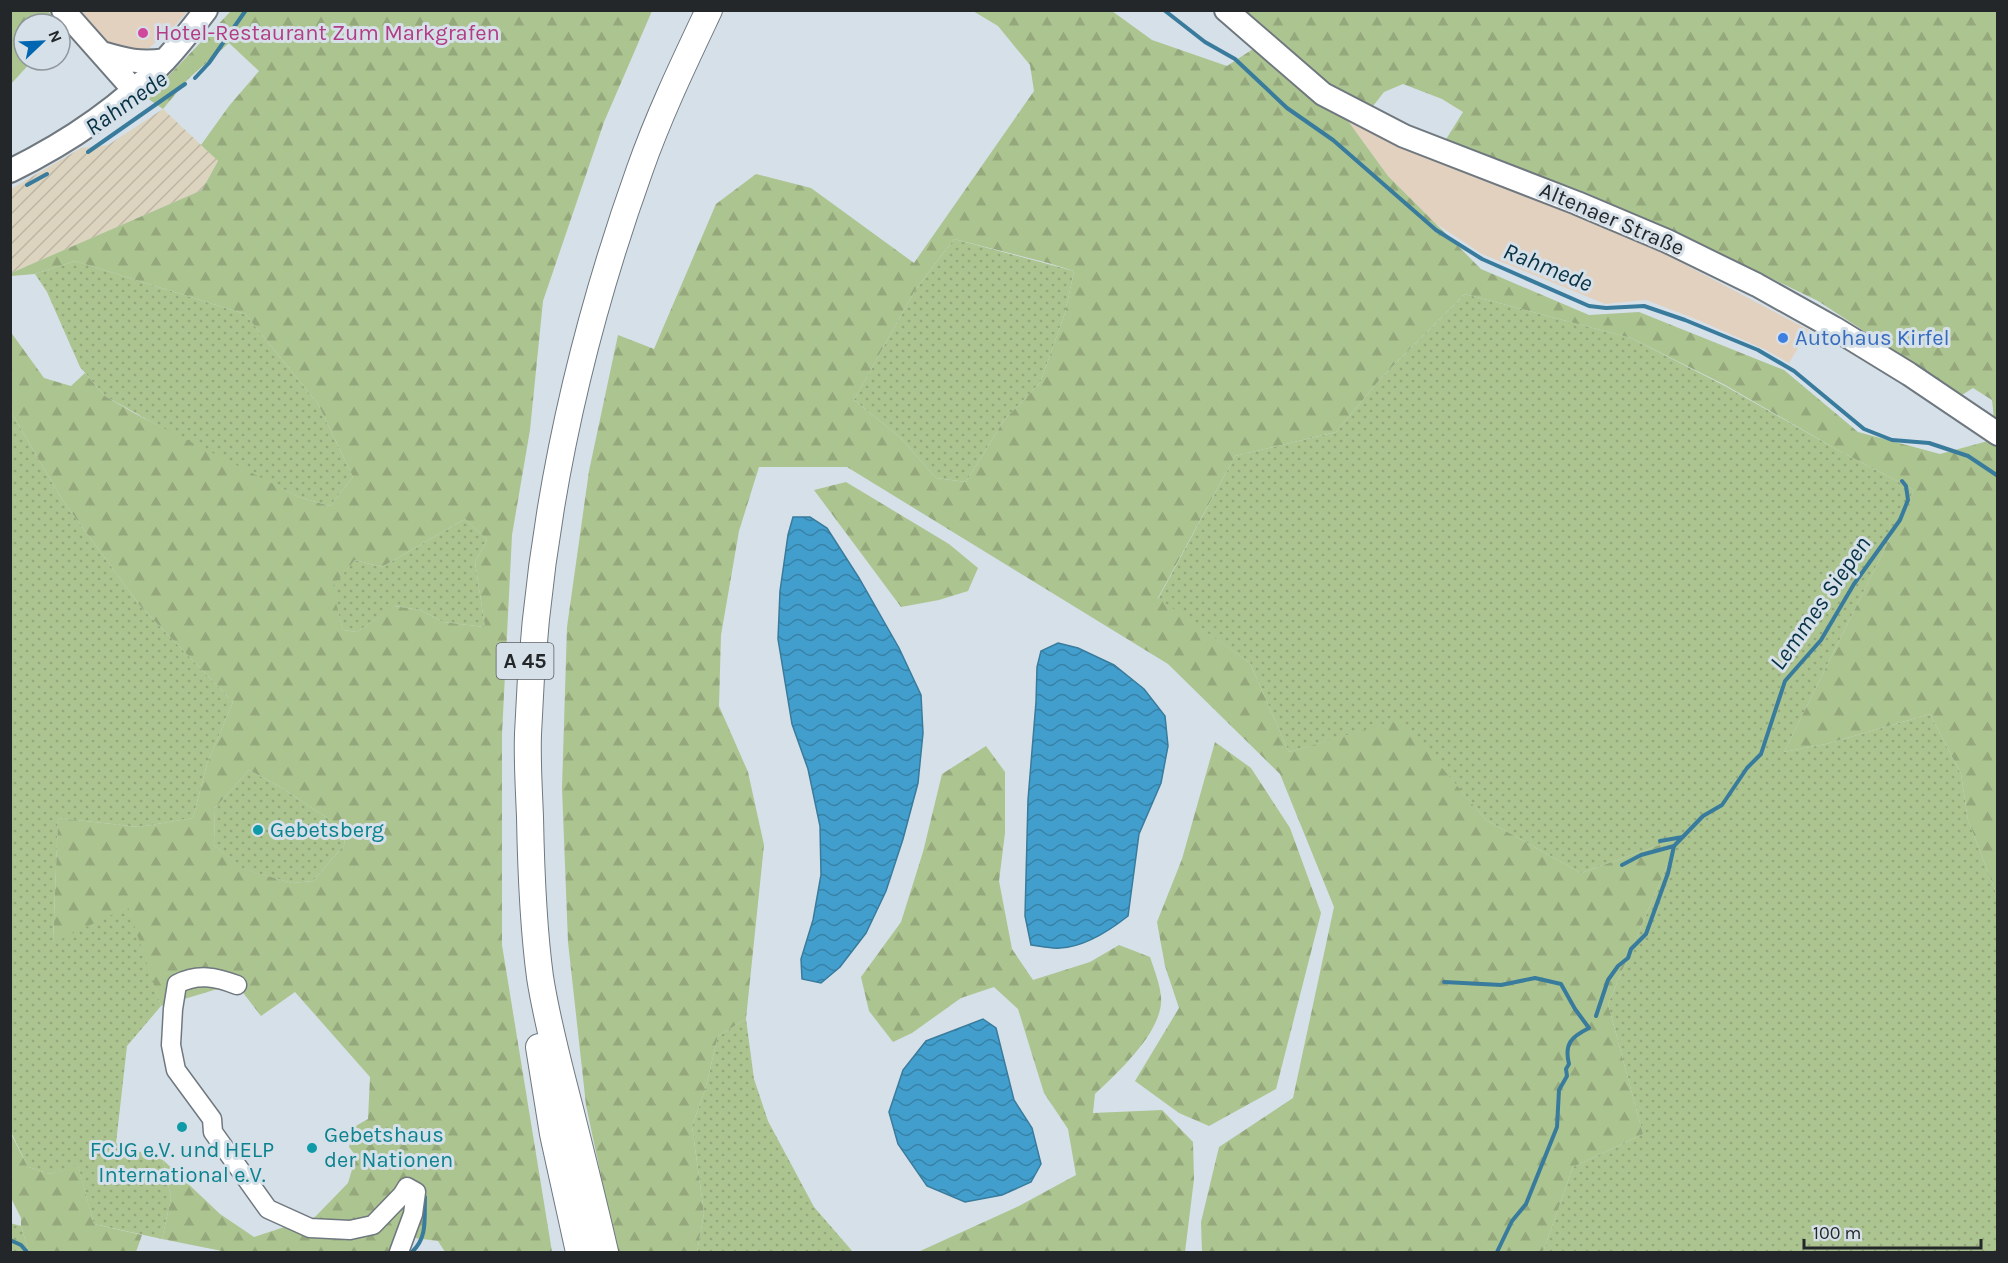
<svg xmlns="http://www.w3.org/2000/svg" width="2008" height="1263" font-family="Karla,sans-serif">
<defs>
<pattern id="industrial-furrows" width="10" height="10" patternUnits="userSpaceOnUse" patternTransform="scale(1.5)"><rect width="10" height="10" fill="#ddd4bf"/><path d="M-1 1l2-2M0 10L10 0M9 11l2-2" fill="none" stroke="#beb6a4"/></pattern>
<pattern id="grass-dots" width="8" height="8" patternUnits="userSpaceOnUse" patternTransform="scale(1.5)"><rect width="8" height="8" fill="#acc490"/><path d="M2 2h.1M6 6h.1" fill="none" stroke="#94a87c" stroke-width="1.8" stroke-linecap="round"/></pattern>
<pattern id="forest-firs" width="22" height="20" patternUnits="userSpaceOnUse" patternTransform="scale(1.5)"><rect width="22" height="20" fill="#acc490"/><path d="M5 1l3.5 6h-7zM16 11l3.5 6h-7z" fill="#94a87c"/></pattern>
<pattern id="water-waves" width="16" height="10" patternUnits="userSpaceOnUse" patternTransform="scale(1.5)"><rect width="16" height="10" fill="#429fcd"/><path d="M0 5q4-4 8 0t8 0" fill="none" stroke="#3782a7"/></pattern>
</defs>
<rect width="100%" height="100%" fill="#d6e0e8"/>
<path fill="#e3d1c0" d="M74,11H188L171,30L149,48L137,51L106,43Z
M1348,121L1384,138L1614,227L1809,330L1789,363L1766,350L1698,320L1646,300L1605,304L1482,254L1435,223L1388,176Z"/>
<path fill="url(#industrial-furrows)" d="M163,109L218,161L202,190L11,273V189L81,148L108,145Z"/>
<path fill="url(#grass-dots)" d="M954,239L1074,271L1065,313L1040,383L1004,420L966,482L936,478L901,438L854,400L914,292Z
M75,261L245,314L318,404L353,477L330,506L299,497L182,439L105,396L80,367L47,292L35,274Z
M1465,294L1631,338L1725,386L1836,449L1914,490L1784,752L1826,744L1930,714L1961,774L1968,820L1997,895V1252H1543L1573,1167L1643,1134L1608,1004L1679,838L1581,873L1486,820L1401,720L1289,752L1250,663L1158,599L1235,456L1336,432L1382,377Z
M11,412L63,501L141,607L233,702L207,764L193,818L139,827L58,818L53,942L129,906L161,1006L127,1046L116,1143L163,1160L171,1198L162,1239L94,1224L78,1166L50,1174L28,1167L11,1132Z
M465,519L487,540L475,562L485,627L443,622L420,610L395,606L357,632L343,630L331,587L355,560L382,567Z
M249,770L282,788L342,828L345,844L313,881L292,883L243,869L214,845L215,808Z
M746,1019L754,1079L768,1121L814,1207L853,1252H697L704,1213L692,1126L705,1090L718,1036Z
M10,1223L21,1226L29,1252H11Z"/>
<path fill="url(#forest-firs)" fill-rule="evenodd" d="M11,10L48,11L71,38L60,31V24H24V60H33L11,84Z
M231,11H652L604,122L543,301L530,430L512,535L502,734V945L552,1252H445L438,1241L407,1237L398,1252H227L162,1239L171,1198L163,1160L220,1214L254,1237L315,1217L348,1183L356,1156L349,1147L354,1127L368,1119L370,1077L295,992L261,1016L237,985L214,990L161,1006L128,907L53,943L58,818L139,827L193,818L207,764L233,702L141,607L63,501L11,412L10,331L44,378L71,386L85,373L105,396L134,413L299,497L330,506L353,477L318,404L245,314L75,261L35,274L11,276V273L202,190L218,161L201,145L229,106L259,71L229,43L188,79L163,109L147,98ZM465,519L487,540L475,562L485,627L443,622L420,610L394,606L357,632L343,630L332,587L355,560L382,567ZM249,770L282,788L342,828L345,844L313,881L292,883L244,869L214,845L215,808Z
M973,11H1112L1152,40L1227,66L1253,49L1297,88L1348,121L1388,176L1481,269L1589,315L1639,312L1784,370L1858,432L1940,454L1988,441L1997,447V895L1968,820L1961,774L1930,714L1826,744L1784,752L1914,490L1836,449L1725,385L1631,338L1465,294L1382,377L1336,432L1235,456L1158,598L1250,663L1289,752L1401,719L1486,820L1581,873L1679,838L1608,1004L1643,1134L1573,1167L1543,1252H1202L1201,1222L1219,1147L1293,1098L1334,907L1280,774L1168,664L847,467H759L739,531L721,635L719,706L748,772L764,845L746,1019L718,1036L705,1090L692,1126L704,1213L697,1252H617L586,1105L568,942L562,788L567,627L589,471L618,335L654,349L716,204L756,174L811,188L914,263L1034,91L1030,65L998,26ZM954,239L1048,263L1074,271L1065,313L1040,383L1004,420L966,482L936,478L901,438L854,400L914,292Z
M1244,11H1997V421L1994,419L1992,400L1973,388L1962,395L1818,301L1680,234L1584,192L1445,141L1463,112L1442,99L1403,84L1384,92L1370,110C1321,87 1283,48 1244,11Z
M846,482L949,544L978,568L968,591L939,600L901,607L814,490Z
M1215,742L1251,768L1290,828L1321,913L1276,1089L1209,1126L1179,1113L1135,1081L1179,1008L1165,966L1157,922L1182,859Z
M986,746L1005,772V833L999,881L1012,949L1033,980L1090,962L1119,945L1150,957C1154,969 1160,984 1161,997C1164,1031 1117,1073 1095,1094L1093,1113L1162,1110L1193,1142L1194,1179L1185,1252H918L1019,1206L1076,1175L1068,1129L1044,1093L1018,1009L994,987L961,998L912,1033L893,1042L869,1011L861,977L901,922L923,852L942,774Z
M10,1132L28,1167L50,1174L78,1165L94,1224L142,1235L136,1252H29L21,1226V1218L11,1198Z"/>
<path fill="url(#water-waves)" stroke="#397b9c" stroke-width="1.5" d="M793,517H810L827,528L859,578L899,648L921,695L923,733L918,783L903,839L886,891L866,933L840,967L821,983L802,979L801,959L813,920L821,875L820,826L808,769L792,724L778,639L780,591L788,535Z
M1058,643L1078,648L1114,665L1144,689L1165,716L1168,746L1161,783L1139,834L1128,916C1109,931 1085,947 1060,948C1050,949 1040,946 1031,945L1025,916L1028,800L1036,702L1037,667L1041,651Z
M983,1019L996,1028L1014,1100L1032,1128L1041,1164L1031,1182L1002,1195L965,1202L927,1186L898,1144L889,1112L903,1070L926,1041Z"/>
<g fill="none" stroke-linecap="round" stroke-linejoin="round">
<path stroke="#397b9c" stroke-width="4" d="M1164,10L1205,42L1235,59L1287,108L1333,140L1436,230L1482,259L1589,306L1606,308L1644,306L1685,320L1758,350L1794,371L1864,429L1892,440L1929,443L1968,456L1998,476
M195,78L209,63L246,10
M88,152L185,84
M27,185L47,174
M1660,841L1683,837
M1622,865L1641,855L1674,846
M1444,982L1501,985L1535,978L1561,984L1575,1009L1589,1028C1571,1037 1564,1044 1569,1064L1566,1069L1567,1076L1559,1090L1557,1127L1526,1204L1512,1221L1497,1252
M1596,1016L1608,980L1618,966L1628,958L1631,949L1646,934L1668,873L1674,846L1703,816L1722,805L1747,768L1761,754L1785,681L1821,640L1854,584L1900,520L1908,500L1906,486L1902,481
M10,1240L21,1245L27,1252
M412,1252C428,1237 424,1219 425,1197"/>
<defs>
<path id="minor" d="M237,985C216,977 198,973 177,984L173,1009L171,1045L176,1070L212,1119L213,1132L268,1209L310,1228L350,1230L373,1225L402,1195L407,1187L416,1192L413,1214L399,1252"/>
<path id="major" d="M63,10L133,89
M1226,10L1323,94L1404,136L1577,203L1667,241L1757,285L1834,328L1909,374L1998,434
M102,53C126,60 140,64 165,60
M10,171C67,143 121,107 165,60C179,45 193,27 206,10"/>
<path id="highway" d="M539,1047L553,1134L579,1252
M605,1252C594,1204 582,1157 570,1109C559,1066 547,1022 540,977C533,925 531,870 530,817C529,790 527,762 528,734C535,542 575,350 640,169C659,115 684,63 709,10"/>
</defs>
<use href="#minor" stroke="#6f787f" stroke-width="21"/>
<use href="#major" stroke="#6f787f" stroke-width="26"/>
<use href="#highway" stroke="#6f787f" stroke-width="28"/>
<use href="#minor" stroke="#fff" stroke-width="18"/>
<use href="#major" stroke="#fff" stroke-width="22"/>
<use href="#highway" stroke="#fff" stroke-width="26"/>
</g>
<circle fill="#d1479c" stroke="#d6e0e8" stroke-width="2" cx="143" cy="33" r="6"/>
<circle fill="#3f7fe0" stroke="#d6e0e8" stroke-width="2" cx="1783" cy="338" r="6"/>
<g fill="#0f9aa8" stroke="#d6e0e8" stroke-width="2">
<circle cx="258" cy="830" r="6"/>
<circle cx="182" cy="1127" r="6"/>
<circle cx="312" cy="1148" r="6"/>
</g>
<g text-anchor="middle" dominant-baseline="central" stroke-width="6" stroke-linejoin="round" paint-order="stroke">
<rect fill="#d6e0e8" stroke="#595e63" stroke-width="1.5" x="496.5" y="643" width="57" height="36" rx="4.5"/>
<g font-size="21" font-weight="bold" fill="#24272a">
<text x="525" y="661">A 45</text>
</g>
<g font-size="22" fill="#b23c85" stroke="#d6e0e8" text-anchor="start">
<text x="155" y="33">Hotel-Restaurant Zum Markgrafen</text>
</g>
<g font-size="22" fill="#24272a" stroke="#d6e0e8">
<text transform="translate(1612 219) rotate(23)">Altenaer Straße</text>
</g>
<g font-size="22" fill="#366cbe" stroke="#d6e0e8" text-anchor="start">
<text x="1795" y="338">Autohaus Kirfel</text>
</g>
<g font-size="22" fill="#0d838f" stroke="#d6e0e8" text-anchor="start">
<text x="270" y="830">Gebetsberg</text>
<text x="324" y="1135">Gebetshaus<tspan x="324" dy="25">der Nationen</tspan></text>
<text x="182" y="1150" text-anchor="middle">FCJG e.V. und HELP<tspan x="182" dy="25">International e.V.</tspan></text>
</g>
<g font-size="24" font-style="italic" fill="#073245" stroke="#d6e0e8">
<text transform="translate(126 103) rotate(-35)">Rahmede</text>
<text transform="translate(1548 267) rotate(22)">Rahmede</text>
<text transform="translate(1820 603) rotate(-55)">Lemmes Siepen</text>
</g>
</g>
<rect width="2008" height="1263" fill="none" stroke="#24272a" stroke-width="24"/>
<g transform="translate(42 42) rotate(67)"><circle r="28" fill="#d6e0e8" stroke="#8f969c" stroke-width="1.5"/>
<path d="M0-4.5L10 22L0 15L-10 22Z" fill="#0066b2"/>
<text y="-9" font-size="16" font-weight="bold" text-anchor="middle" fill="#24272a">N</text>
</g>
<path d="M1804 1239v9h177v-9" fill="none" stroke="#24272a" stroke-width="3"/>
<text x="1813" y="1239" font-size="18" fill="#24272a" stroke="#d6e0e8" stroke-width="4.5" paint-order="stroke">100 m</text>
</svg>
